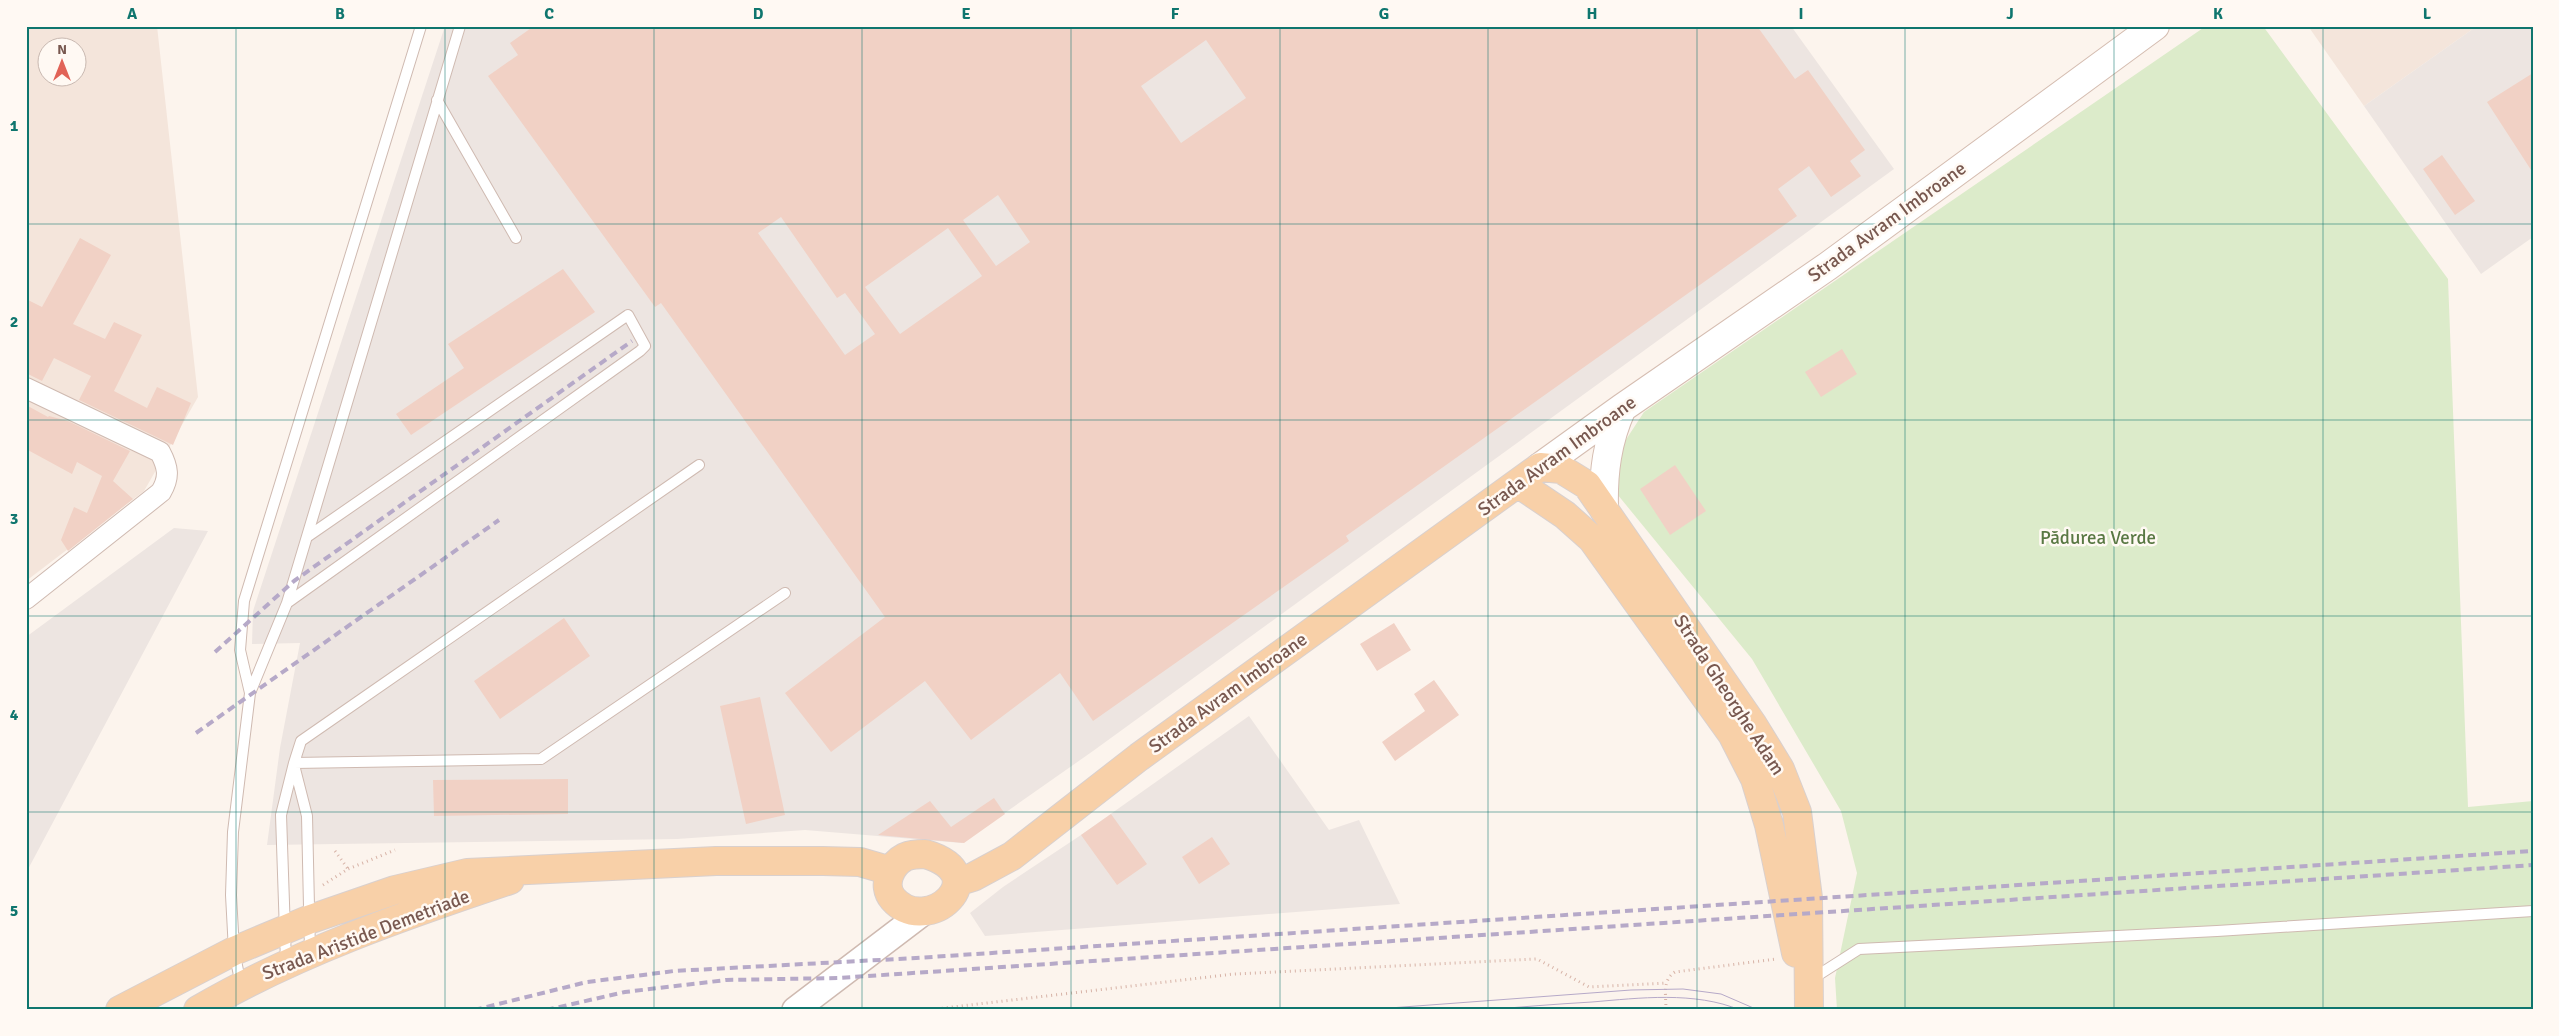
<svg xmlns="http://www.w3.org/2000/svg" width="2559" height="1036" font-family="Signika,sans-serif">
<rect width="100%" height="100%" fill="#fcf4ed"/>
<path fill="#f4e5db" fill-rule="evenodd" d="M26,26H157L198,397L144,491L26,581ZM48,48H78V78H48Z
M2308,26H2477L2364,106Z"/>
<path fill="#ede5e1" d="M445,26H1791L1894,169L1093,751L962,843L805,830L677,839L267,845L280,748L300,643L252,644L253,611Z
M2477,26H2533V237L2481,274L2364,106Z
M174,528L208,531L26,873V637Z
M1249,716L1329,830L1359,820L1400,904L985,936L970,913L1003,887L1081,835Z"/>
<path fill="#dcebca" d="M2206,26H2263L2448,279L2468,807L2533,801V1010H1837L1835,978L1857,873L1841,811L1752,659L1613,489L1614,458L1644,412Z"/>
<path fill="#f1d1c5" fill-rule="evenodd" d="M534,26H1757L1795,79L1808,70L1865,150L1850,161L1861,176L1831,197L1809,166L1778,189L1797,216L1346,536L1349,541L1093,721L1060,673L971,740L925,681L831,752L785,693L885,617L661,303L655,307L488,76L518,55L510,43ZM1206,40L1246,98L1181,143L1141,86ZM998,195L1030,242L996,266L963,220ZM781,217L837,298L845,293L875,334L845,355L758,233ZM948,228L982,276L900,334L865,287Z
M2533,73V173L2487,102Z
M2442,155L2475,201L2455,215L2423,169Z
M80,238L111,255L73,324L105,339L114,322L142,335L114,391L147,408L157,387L191,403L173,445L79,400L91,376L54,358L42,381L26,373V299L42,307Z
M563,269L595,312L411,435L396,414L464,368L448,344Z
M1842,349L1857,374L1821,397L1805,372Z
M26,405L48,417L49,416L68,421L130,451L113,481L133,499L68,551L61,540L74,507L87,513L102,476L77,462L72,474L26,449Z
M1675,465L1706,511L1670,535L1640,489Z
M564,618L590,656L500,719L474,681Z
M1394,623L1411,650L1377,671L1360,644Z
M1434,680L1459,715L1395,761L1382,742L1425,711L1414,694Z
M760,697L785,815L746,824L720,706Z
M568,779V814L434,816L433,780Z
M994,798L1005,814L964,843L878,835L930,801L951,827Z
M1111,814L1147,864L1117,885L1081,835Z
M1212,837L1230,864L1199,884L1182,857Z"/>
<g fill="none" stroke-linecap="round" stroke-linejoin="round">
<defs>
<path id="service" d="M437,100L516,238
M287,603L640,351L645,346L628,315L307,537
M250,693L240,650L244,601L421,26
M294,763L541,759L785,593
M294,765L307,816L310,952
M286,962L281,815L294,763L301,741L699,465
M1812,979L1859,949L2217,931L2533,911
M241,985L234,951L231,895L233,832L250,693L287,603L460,26"/>
<path id="minor" d="M26,388L160,452C168,467 170,477 161,492L26,599"/>
<path id="tertiary" d="M795,1010L925,911"/>
<path id="secondary" d="M1540,467L1622,408L1828,266L2155,26
M1604,509C1603,473 1607,441 1622,408"/>
<path id="primary" d="M1519,484L1565,515L1592,539L1732,734L1755,779L1769,825L1796,953
M925,854C998,875 927,938 893,899C881,885 891,864 905,857C912,854 918,854 925,854Z
M957,882L973,877L1012,856L1139,757L1540,467L1561,469L1587,485L1753,725L1780,769L1797,812L1808,898L1809,1010
M120,1010L234,951L308,920L395,890L467,873L716,861H823L860,862L891,871
M198,1010C296,953 402,916 510,880"/>
</defs>
<use href="#service" stroke="#cfbab1" stroke-width="12"/>
<use href="#minor" stroke="#cfbab1" stroke-width="22"/>
<use href="#tertiary" stroke="#cfbab1" stroke-width="28"/>
<use href="#secondary" stroke="#d5bdb1" stroke-width="30"/>
<use href="#primary" stroke="#d9d0ce" stroke-width="30"/>
<path stroke="#d7b3a7" stroke-width="3" stroke-dasharray="1 4" stroke-linecap="butt" d="M335,851L348,869
M323,885L348,869L395,850
M927,1010L1234,974L1537,959L1589,987L1666,983
M1666,1010C1666,995 1662,980 1675,972L1776,959"/>
<use href="#service" stroke="#fff" stroke-width="10"/>
<use href="#minor" stroke="#fff" stroke-width="20"/>
<use href="#tertiary" stroke="#fff" stroke-width="25"/>
<use href="#secondary" stroke="#fff" stroke-width="28"/>
<use href="#primary" stroke="#f8d0a8" stroke-width="28"/>
<path stroke="#b6a9c8" stroke-width="1" d="M1363,1010L1631,990L1683,989L1721,994L1758,1010
M1485,1010C1520,1007 1556,1004 1592,1002C1639,998 1695,991 1740,1010"/>
<path stroke="#b6a9c8" stroke-width="4" stroke-dasharray="8 5" stroke-linecap="butt" d="M215,652L294,581L632,341
M196,733L499,520
M474,1010L587,982L674,971L916,958L2533,851
M546,1010L625,992L726,980L838,978L2533,865"/>
</g>
<path fill="none" stroke="#0f766e" stroke-width="1" stroke-opacity="0.55" d="M236,26V1010M445,26V1010M654,26V1010M862,26V1010M1071,26V1010M1280,26V1010M1488,26V1010M1697,26V1010M1905,26V1010M2114,26V1010M2323,26V1010M26,224H2533M26,420H2533M26,616H2533M26,812H2533"/>
<g text-anchor="middle" dominant-baseline="central" stroke-width="5" stroke-linejoin="round" paint-order="stroke">
<g font-size="19" fill="#78584f" stroke="#fff9f3">
<text transform="translate(1887 222) rotate(-36)">Strada Avram Imbroane</text>
<text transform="translate(1557 456) rotate(-36)">Strada Avram Imbroane</text>
<text transform="translate(1228 693) rotate(-36)">Strada Avram Imbroane</text>
<text transform="translate(1729 695) rotate(57)">Strada Gheorghe Adam</text>
<text transform="translate(366 935) rotate(-21)">Strada Aristide Demetriade</text>
</g>
<g font-size="19" fill="#597843" stroke="#fff9f3">
<text x="2098" y="538">Pădurea Verde</text>
</g>
</g>
<rect width="2559" height="1036" fill="none" stroke="#fff9f3" stroke-width="55"/>
<g transform="translate(62 62)"><circle r="24" fill="#fff9f3" stroke="#c9b9b1"/>
<path d="M0-4L9 19L0 12L-9 19Z" fill="#e16357"/>
<text y="-8" font-size="14" font-weight="bold" text-anchor="middle" fill="#78584f">N</text>
</g>
<rect x="28" y="28" width="2504" height="980" fill="none" stroke="#0f766e" stroke-width="2"/>
<g font-size="16" text-anchor="middle" font-weight="bold" fill="#0f766e">
<text x="132" y="19">A</text>
<text x="340" y="19">B</text>
<text x="549" y="19">C</text>
<text x="758" y="19">D</text>
<text x="966" y="19">E</text>
<text x="1175" y="19">F</text>
<text x="1384" y="19">G</text>
<text x="1592" y="19">H</text>
<text x="1801" y="19">I</text>
<text x="2010" y="19">J</text>
<text x="2218" y="19">K</text>
<text x="2427" y="19">L</text>
<text x="14" y="131">1</text>
<text x="14" y="327">2</text>
<text x="14" y="524">3</text>
<text x="14" y="720">4</text>
<text x="14" y="916">5</text>
</g>
</svg>
